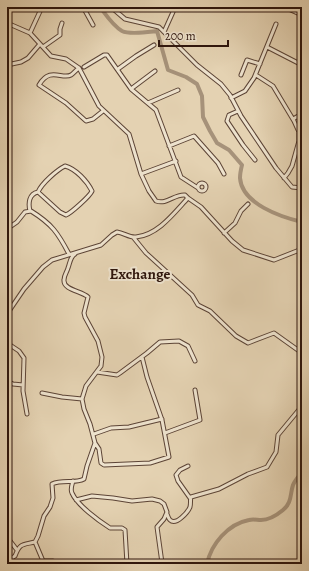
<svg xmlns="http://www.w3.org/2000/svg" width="309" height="571" font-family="Alegreya,serif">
<rect width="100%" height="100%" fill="#e4d2b2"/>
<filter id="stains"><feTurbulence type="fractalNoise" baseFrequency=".005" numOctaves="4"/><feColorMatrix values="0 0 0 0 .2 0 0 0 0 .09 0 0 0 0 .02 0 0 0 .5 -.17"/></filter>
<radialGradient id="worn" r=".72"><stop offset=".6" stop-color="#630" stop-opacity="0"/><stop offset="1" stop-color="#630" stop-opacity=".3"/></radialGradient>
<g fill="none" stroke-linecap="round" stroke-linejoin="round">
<path stroke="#a6927a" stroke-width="4" d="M100,7C106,15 113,26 122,31C130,35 148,32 157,31L168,70L186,77L197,84L202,96L203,117L210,131L217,143L229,150L242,165C241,169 240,174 240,178C242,204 281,217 302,222
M207,564C211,544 228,524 249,520C253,519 257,520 261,520C270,520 277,515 283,510C292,503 290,494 293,485C295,480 299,476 302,472"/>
<defs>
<path id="minor" d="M83,7L93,25
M111,7L125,19L159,27L197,65L221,84L230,95L241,116L276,168L292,187L302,188
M284,7L302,15
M7,23L30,33L51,56L66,59L79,68L99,106L129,134L141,174L149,191L156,201C167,205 174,194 185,195L188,198
M164,32L173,12
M30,33L42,7
M43,47L60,35V29L62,23
M267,47L302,65
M7,65L21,62L28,58L40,44
M84,67L104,55H107L131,89L156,110L181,177L198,188
M79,68C76,70 74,73 71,75C62,80 50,66 39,85L66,103L86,121L93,119L103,111
M118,69L136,56L154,45
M241,75L247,60L260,64
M256,75L273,86L294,121L299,132V141L292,166L288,173L284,178
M131,89L155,71
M231,98L245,91L254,78L276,24
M148,103L178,90
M238,111L229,115L227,121L243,145L255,160
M293,119L302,114
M169,146L194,136L218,163L224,174
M141,174L176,161
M198 187a4 4 0 1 1 8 0a4 4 0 1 1-8 0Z
M30,211C28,203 29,194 38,192C42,183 57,170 65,166C76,169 87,181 92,191C90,196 71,213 66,215L60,212L38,192
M7,229L17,222L25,212L31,211C52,224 58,233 69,254
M224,233L235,223L241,211L248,204
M133,237L146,253L192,295L198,305L210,311L236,336L248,343L274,333L302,353
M7,314L24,289L43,267L52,260L101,245L112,235L117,232C124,233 130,238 136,237C158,235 174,213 188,198L201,207L232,241L243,250L274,260L302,249
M7,343L19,351L24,358L23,391L27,414
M97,372L117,375L120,373L147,353L160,342L179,341L188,346L195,361
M7,381L13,384L23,385
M42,393L62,397L82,399
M165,433L200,420L195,390
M94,434L111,428L129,427L162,419
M95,443L99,449L101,463L104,465L150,463L169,457L162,420L147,377L142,357
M188,466L180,470L176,475L178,481L190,498
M73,481C72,485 70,489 72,493C77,505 99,521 110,528H122L125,530L127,564
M76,500L92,496L113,498L132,501L152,499L160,501L164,504L167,512L164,519L157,527L162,563
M167,514C168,516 168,518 170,520C176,526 188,512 190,507C191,503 190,500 191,497L219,489L248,474L267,467L276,452L278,435L302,406
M7,537L17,550
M35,542L43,561V564
M7,561L15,556C20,543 22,545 35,542L38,536L44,516L50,507L53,498L52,484C62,479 75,484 84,479L87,466L95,443L90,424L84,409L82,399L86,386L101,366L102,357L98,341L85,317L84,313L88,297C82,291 63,290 64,280C64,275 67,272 68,268C70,263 70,257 75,254
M43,561H53L57,564"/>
</defs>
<use href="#minor" stroke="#5c4436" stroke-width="5"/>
<use href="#minor" stroke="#ede2cd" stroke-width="3"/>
</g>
<g text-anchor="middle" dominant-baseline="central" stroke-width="4" stroke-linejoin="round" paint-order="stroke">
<g font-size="15" font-weight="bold" fill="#2e150c" stroke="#ede2cd">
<text x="140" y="274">Exchange</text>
</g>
</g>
<rect width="309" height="571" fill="none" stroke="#e4d2b2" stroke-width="24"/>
<rect x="8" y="8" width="293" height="555" fill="none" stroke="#2e150c" stroke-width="2"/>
<rect x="12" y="12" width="285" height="547" fill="none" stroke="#2e150c"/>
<path d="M159 40v6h69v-6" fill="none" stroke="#2e150c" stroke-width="2"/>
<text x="165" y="40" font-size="12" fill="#2e150c" stroke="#ede2cd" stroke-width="3" paint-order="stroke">200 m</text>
<rect width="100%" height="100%" filter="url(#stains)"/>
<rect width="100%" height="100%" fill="url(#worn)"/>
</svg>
